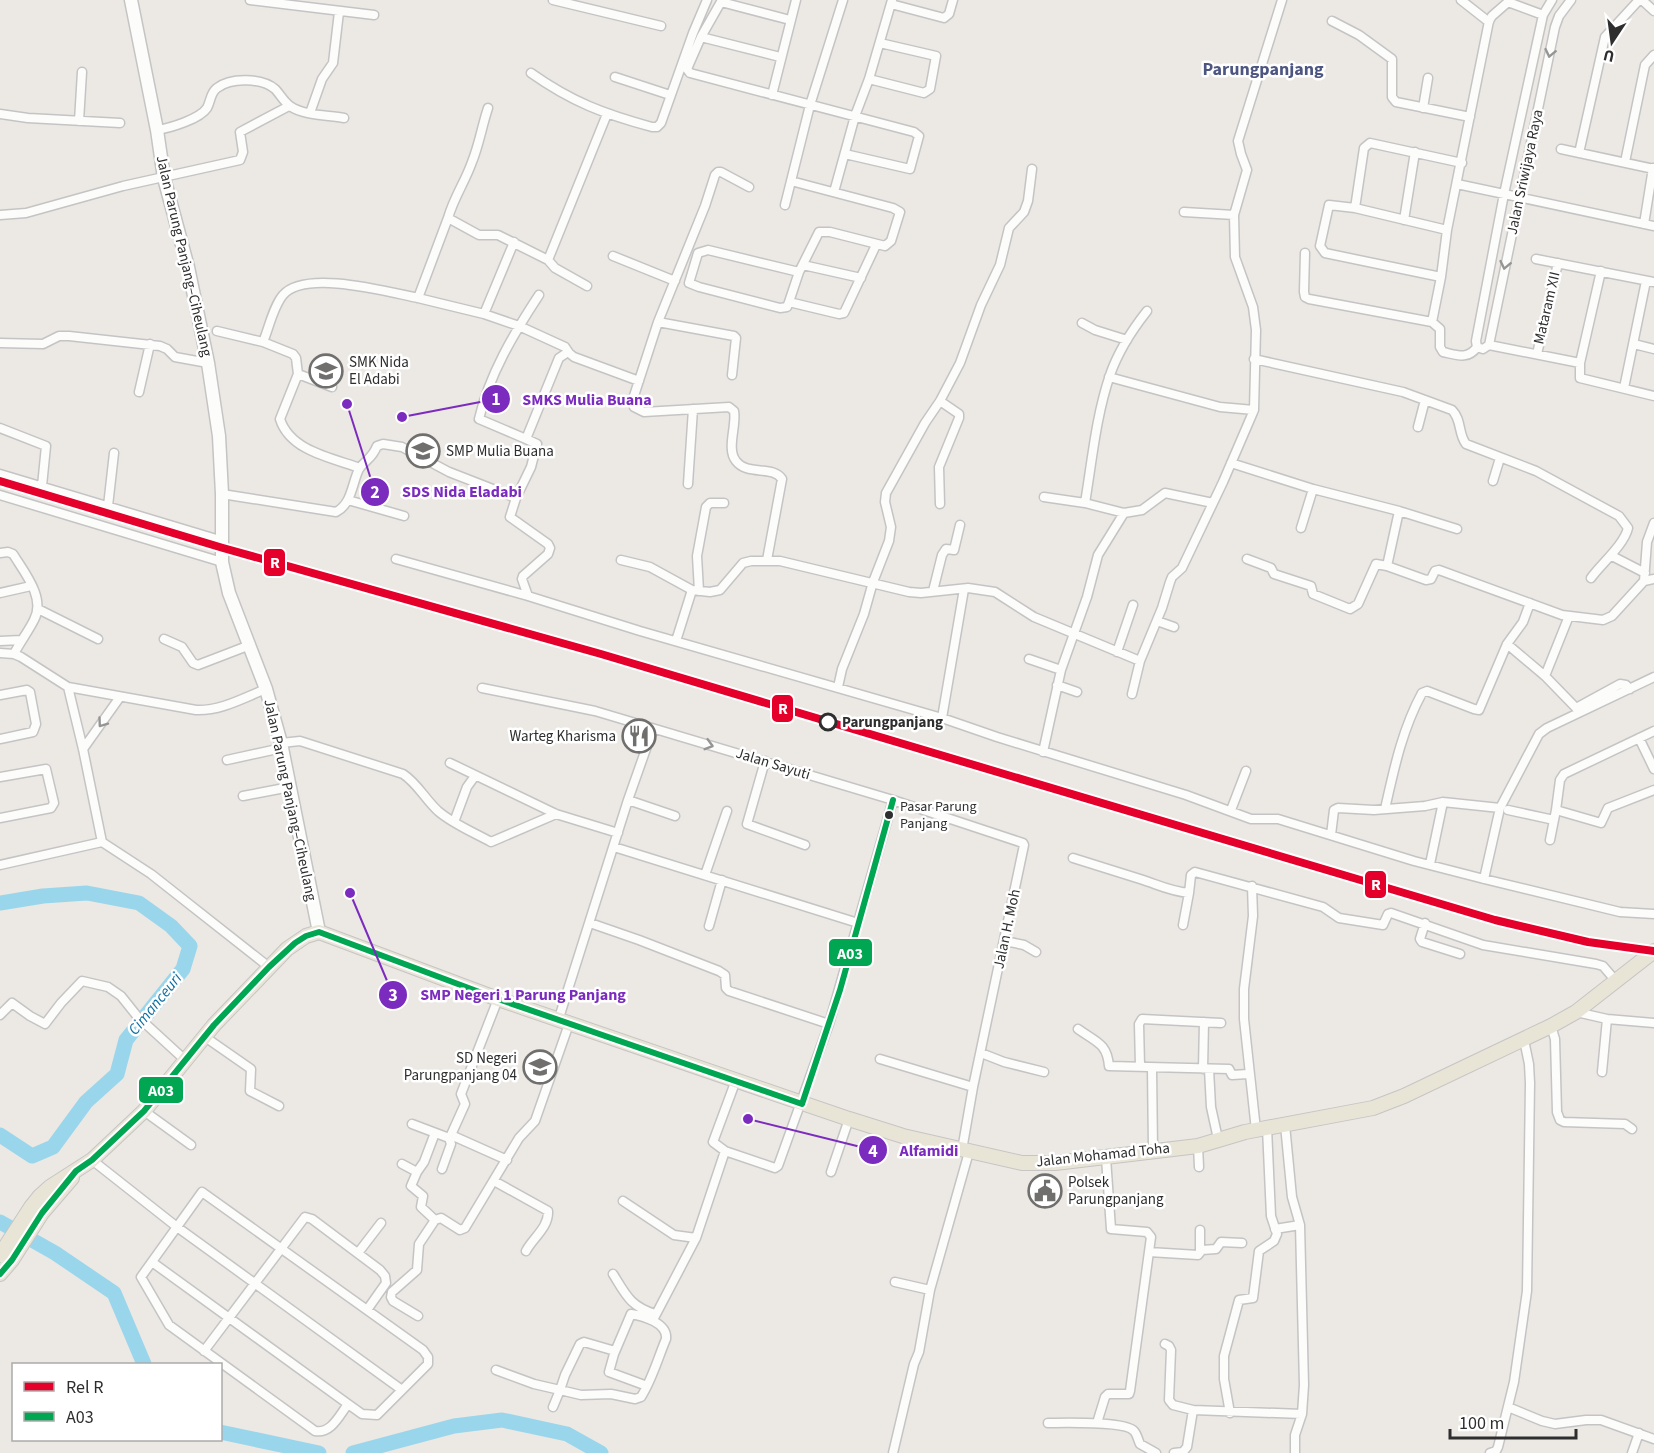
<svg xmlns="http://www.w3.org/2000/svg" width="1654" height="1453" font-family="'Source Sans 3',sans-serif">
<rect width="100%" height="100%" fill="#ece8e4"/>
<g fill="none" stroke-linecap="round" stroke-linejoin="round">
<path stroke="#99d6ec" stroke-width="15" d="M0,903L43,896L87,893L139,903L171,926L190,946L183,969L126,1040L117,1074L86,1102L53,1147L32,1156L0,1135
M0,1222L55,1253L114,1293L144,1364
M220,1432L319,1453
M353,1453L454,1426L502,1420L567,1434L601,1453"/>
<defs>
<path id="street" d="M250,0L374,15
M553,0L661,26
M722,0L701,37L687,69L690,73L914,132L919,136L910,169L845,154
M1461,0L1489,22
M1642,0L1654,11
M721,2L790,20
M891,4L944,18L949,14L953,0
M1332,21L1359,35L1392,59V97L1396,102L1470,117
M701,37L780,57
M531,73C572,102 604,114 652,127H657L661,123L693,33L707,0
M615,77L670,95
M869,79L924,93L930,89L936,56L880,43
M772,95L796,0
M1423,108L1428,78
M310,113L322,79L333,63L339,12
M0,114L28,118L120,123
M79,121L82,72
M157,130C170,128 200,119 207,108C211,101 210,93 217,88C231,77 262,78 275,89C280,94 284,102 290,106C304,116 328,115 344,118
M1561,149L1654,169
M1579,153L1605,37L1639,0
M1625,162L1645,65L1654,55
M791,181L893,208L900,212L891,241L885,246L830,232H819L799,272L789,302L839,314L844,313L876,245
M1457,184L1654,226
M749,187L721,172H718L715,175L705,206L658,322L632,402L634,407L644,412L729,407L734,411C737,425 726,449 736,461C747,476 773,465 782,479L767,560
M834,192L855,116L869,79L892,0
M785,205L810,105L843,0
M1355,208L1364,148L1370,143L1462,163
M1184,212L1234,215
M0,215L26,213L123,186L240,160L243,152L240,132L289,106
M448,218C454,197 465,182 472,162C479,145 482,126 488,108
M1404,220L1415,152
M1644,224L1653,168
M1447,230L1489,21L1492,16L1508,2L1543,15
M1305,253L1304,292L1305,297L1309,299L1432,322L1440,329V347L1443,352C1457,355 1468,360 1477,347
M613,256L675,281
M1536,259L1654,282
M548,260L555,268L587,286
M803,265L861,278
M1601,271L1580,363V378L1654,396
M418,298L484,314L519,326L565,347L569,353L574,357L639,381
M789,302L787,307L780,308L699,287L689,283L698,253L708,250L799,272
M484,314L514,242
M658,322L734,336L736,338L732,375
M1432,322L1441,277L1447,230L1355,208L1329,205L1320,246L1325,253L1441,277
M1082,323L1095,330L1127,340
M217,331L263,342C269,328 273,307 283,295C305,269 388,292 418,298L448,218L479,235H498L548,260L607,114
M263,342L293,354L296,358L298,374L332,387
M0,343L43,344L59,336H69L160,346L167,349L175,357L208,363
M1634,344L1654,349
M1489,345L1580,363
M1477,347L1483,349L1489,345L1555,27L1559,16L1571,0
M1477,347L1476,341L1504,194L1543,15L1552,0
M1537,354L1558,263
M1254,359L1403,392L1452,410C1462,420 1458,434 1466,444L1536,471L1619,516L1628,528C1624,545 1601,564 1591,578
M298,374L280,419C290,451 332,458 360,468
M1109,377L1220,407L1254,410
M1624,388L1646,281
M139,392L150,344
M940,401L959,414V418L939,467L940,504
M1418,427L1425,400
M0,428L46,446L42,486
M526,439L479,419C489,375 514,333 539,295
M1231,463L1313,489L1399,511L1387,566L1426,580L1431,579L1435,571L1439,570L1562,615L1603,620L1612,616L1644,581L1654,579
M0,474L223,541
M1493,481L1500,458
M688,484L693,409
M222,494L336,512C352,504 352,483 359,469C365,460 372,459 377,446L383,444L402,447L449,472L516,498
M0,495L222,562
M1044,497L1085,503L1124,513L1142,510L1165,493L1213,503
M348,500L404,516
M1085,503C1092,461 1096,416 1110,375C1118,352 1132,330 1147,311
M108,506L114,453
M1399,511L1457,529
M1301,528L1313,489
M0,553L8,552L13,554C24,572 46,598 34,620C28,632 20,642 14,654
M1612,556L1645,573
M396,559L528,596L640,631L942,718L997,737L1186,795L1251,819H1278L1414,861L1484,879L1620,912L1654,914
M1247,559L1271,568L1274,574L1311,586L1313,594L1350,609L1358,604L1376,564L1387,566
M621,560L650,567L692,590
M1644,581L1647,542L1654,523
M699,591L697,556L706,507L710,503H724
M933,591L942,555L946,549L954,550L960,525
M0,593L31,586
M528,596L522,579L523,576L548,554L550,548L548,544L510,517L516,498L531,467L537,444L526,439L559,358L568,352
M38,609L98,639
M1157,621L1174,627
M164,639L182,647L193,663L198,665L250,645
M0,641L21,640
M676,641L692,590L710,592L720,590L743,563L751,561H780L909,592L921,593L968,588L995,592L1034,617L1140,661
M1507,644L1545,676L1580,712
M1117,652L1133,605
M0,653L14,654L21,657L68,687L196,710C221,711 243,698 266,689
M1029,659L1061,670
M1545,676L1569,616
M1057,685L1077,692
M68,687L83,749L102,842L151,874L269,967
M838,687L842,669L864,614L873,582L889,541L891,527L885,502L886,493L925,423L940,401L960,363L981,305L1000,265L1009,228L1024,212L1028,201L1032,169
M482,688L595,711L893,800L1023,843L1024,845L973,1087L962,1150
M1132,694L1140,661L1162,608L1170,582L1172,577L1182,568L1223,482L1254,410L1256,330L1253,307L1235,257L1234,215L1247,170L1241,154L1238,141L1282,0
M0,695L27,690L30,692L36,724L33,732L0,739
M1576,708L1620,684L1626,685L1630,689
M942,718L964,589
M1639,738L1654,769
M281,743L300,741L403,774C417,783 425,799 438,811C453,824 473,832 491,842L556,814
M83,749L120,697
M1043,752L1061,670L1087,597L1098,555L1124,513
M227,760L282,748
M765,761L747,824L805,845
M450,763L556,814L618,833
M0,777L46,769L54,803L51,808L0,818
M243,796L290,787
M628,800L675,816
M1385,809C1394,769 1402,730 1422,693L1427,691L1474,709L1479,710L1507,644L1523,622L1530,603
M1231,810L1246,771
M1508,810L1554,820
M1556,810L1601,823L1608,808L1654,790
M454,822L467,787L475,776
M1331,835L1334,810L1338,808L1374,810L1425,806L1443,802L1500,808
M1550,840L1556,810L1560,780L1564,774L1654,731
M614,847L858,923
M1073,858C1095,865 1118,872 1140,879C1159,885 1169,891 1189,893L1191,875L1195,872L1323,907L1339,918L1383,925L1388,914L1391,913L1483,945L1596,964L1603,966L1615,980
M1430,864L1443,802
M0,865L102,842
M705,875L727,811
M1484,879L1500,808L1539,734L1547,728L1654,677
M1252,886L1253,916L1244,989V1019L1256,1130
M590,923L639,940L719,971L725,975L726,988L729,991L829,1024
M1425,923L1420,939L1422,942L1460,954
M1183,925L1189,893
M709,926L722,880
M1005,941L1024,945L1036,952
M1576,1012L1607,1019L1654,1023
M0,1015L12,1003L30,1016L45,1024L61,1003L82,981L108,987L121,996L137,1016L185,1060
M558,1021L628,800L653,729
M1551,1026L1555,1039L1557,1112L1560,1120L1564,1122L1625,1124L1632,1129
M1078,1029C1096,1042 1107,1043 1109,1066L1229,1069L1232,1075L1248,1074
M205,1037L251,1069L250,1091L279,1106
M981,1053L1004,1062L1044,1072
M880,1059L973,1087
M1140,1066L1139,1024L1142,1019L1221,1023
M1152,1068L1153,1150
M1203,1069L1204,1022
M1209,1069L1211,1107L1218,1139
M1602,1072L1607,1019
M736,1080L713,1142L725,1151L775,1168L778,1166L829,1024L893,800
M144,1111L191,1145
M412,1124L449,1138L451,1135L507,1160
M1285,1125L1292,1197L1300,1225L1304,1385L1302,1414L1295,1435V1453
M451,1135L465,1104L461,1094L498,999
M1198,1146L1199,1167
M92,1160L177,1227L402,1390
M402,1164L417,1172L411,1186L423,1196L421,1207L435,1220
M442,1169L451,1144L449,1138
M417,1172L424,1162L435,1133
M831,1172L849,1119
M494,1181L548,1211C549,1227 533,1238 526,1251
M202,1192L423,1350L428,1357V1364L377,1415L362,1414L348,1404C339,1416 331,1434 315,1431L169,1325L141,1277Z
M623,1201L674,1235L696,1238
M1275,1229L1300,1225
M1200,1230V1251
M1149,1252L1198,1255L1202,1250L1216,1249L1221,1242L1242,1243
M358,1253L381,1223
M152,1262L348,1404
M613,1274C626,1295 630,1306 655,1314
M895,1282L930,1290
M418,1316L393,1301L391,1297L392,1292L417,1270L419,1244L435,1220L441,1218L460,1230L465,1228L519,1138L535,1121L569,1024
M653,1320L696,1238L725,1151
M1165,1344L1169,1346L1171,1350L1169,1400L1173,1405L1193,1410L1187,1447L1183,1452L1174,1453
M204,1351L305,1217L312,1219L380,1270L385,1276L386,1283L367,1310
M496,1370L534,1384L560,1390L565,1375L580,1344L584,1342L615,1351
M553,1407L560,1390L581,1395L611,1394L635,1399L641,1397C652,1380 658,1358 666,1339C668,1323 643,1316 631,1314L614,1354L609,1372L647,1386
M1508,1407L1542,1421L1555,1424L1586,1420H1601L1654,1439
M1193,1410L1302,1414
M1230,1413L1224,1379V1356L1239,1300L1253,1298L1259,1251L1274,1241L1277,1234L1271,1216L1267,1128
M1048,1423C1063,1423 1125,1421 1134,1431C1137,1434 1138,1440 1140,1444L1156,1453
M1097,1423L1105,1397L1108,1394H1129L1130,1391L1151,1237L1147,1232L1111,1229L1106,1158
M893,1453L914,1364L919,1352L930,1290L969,1152
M1490,1453L1496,1451L1498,1447L1514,1382L1527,1291L1530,1083L1529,1064L1524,1040
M1632,1453L1639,1433"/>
<path id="secondary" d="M131,0L157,130L164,178L188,267L208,363L219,436L222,494V562L229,593L266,689L281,743L319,932"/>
<path id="primary" d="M0,1255L31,1207L39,1197L50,1187L92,1160L144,1111L214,1025L287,949L306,936L319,932L498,999L849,1119L903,1136L1022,1163H1055L1198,1146L1245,1132L1373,1108L1404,1096L1551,1026L1576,1012L1654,951
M0,1274L12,1260L42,1213L72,1178"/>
</defs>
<use href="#street" stroke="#c5c4c5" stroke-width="11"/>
<use href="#secondary" stroke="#c5c4c5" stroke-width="15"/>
<use href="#primary" stroke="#c6c5c4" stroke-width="16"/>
<use href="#street" stroke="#fcfcfb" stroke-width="8"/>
<use href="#secondary" stroke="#fcfcfb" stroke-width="12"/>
<use href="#primary" stroke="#e8e4d6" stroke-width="14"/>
<defs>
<path id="bus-1" d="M802,1104L840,990L893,800
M0,1274L12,1260L42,1213L76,1171L92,1160L144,1111L214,1025L269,967L295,943L306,936L319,932L498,999L802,1104"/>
</defs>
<use href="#bus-1" stroke="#fff" stroke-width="10"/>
<use href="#bus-1" stroke="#00a651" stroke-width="6"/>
<defs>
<path id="rail-1" d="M0,481L223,548L601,654L1495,920L1588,942L1654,951"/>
</defs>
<use href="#rail-1" stroke="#fff" stroke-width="12"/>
<use href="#rail-1" stroke="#e4002b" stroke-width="8"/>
</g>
<defs><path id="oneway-chevron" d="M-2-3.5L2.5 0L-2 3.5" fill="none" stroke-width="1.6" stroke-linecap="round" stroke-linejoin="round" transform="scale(1.5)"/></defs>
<g stroke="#959594">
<use href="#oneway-chevron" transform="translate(1550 53) rotate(102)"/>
<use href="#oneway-chevron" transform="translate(1505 265) rotate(102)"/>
<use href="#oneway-chevron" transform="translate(102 723) rotate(126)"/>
<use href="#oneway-chevron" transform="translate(709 745) rotate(16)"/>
</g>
<defs>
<symbol id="school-ring" viewBox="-11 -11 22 22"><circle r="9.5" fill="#fff" stroke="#706f6e" stroke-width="1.5"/><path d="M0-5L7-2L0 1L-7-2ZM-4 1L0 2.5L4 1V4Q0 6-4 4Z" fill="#706f6e"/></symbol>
<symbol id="restaurant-ring" viewBox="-11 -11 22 22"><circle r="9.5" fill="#fff" stroke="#706f6e" stroke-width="1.5"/><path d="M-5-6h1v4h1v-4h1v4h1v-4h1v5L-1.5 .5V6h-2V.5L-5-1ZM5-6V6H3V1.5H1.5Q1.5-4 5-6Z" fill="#706f6e"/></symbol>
<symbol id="civic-ring" viewBox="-11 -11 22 22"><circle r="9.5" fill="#fff" stroke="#706f6e" stroke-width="1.5"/><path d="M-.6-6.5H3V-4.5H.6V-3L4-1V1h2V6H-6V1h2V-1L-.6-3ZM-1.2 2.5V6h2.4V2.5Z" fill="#706f6e"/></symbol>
</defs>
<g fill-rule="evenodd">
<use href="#school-ring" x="307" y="352" width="38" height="38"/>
<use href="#school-ring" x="404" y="432" width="38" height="38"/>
<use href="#restaurant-ring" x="620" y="717" width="38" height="38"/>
<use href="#school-ring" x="521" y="1048" width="38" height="38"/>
<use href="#civic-ring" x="1026" y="1172" width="38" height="38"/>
</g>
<circle fill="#fff" stroke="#2e2e2e" stroke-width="3" cx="828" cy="722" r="8"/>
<circle fill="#2e2e2e" stroke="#fff" stroke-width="2" cx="889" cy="815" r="5"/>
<g text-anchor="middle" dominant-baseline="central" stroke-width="5" stroke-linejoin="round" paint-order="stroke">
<g font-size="14" fill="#2e2e2e" stroke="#fff" text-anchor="start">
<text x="900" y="807">Pasar Parung<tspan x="900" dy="17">Panjang</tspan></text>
</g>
<g font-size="15" fill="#2e2e2e" stroke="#fff">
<text transform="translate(1525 172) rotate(-78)">Jalan Sriwijaya Raya</text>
<text transform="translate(184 256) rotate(77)">Jalan Parung Panjang–Ciheulang</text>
<text transform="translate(1547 308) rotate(-77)">Mataram XII</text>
<text transform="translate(773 764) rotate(17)">Jalan Sayuti</text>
<text transform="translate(290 800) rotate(78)">Jalan Parung Panjang–Ciheulang</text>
<text transform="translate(1007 929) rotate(-78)">Jalan H. Moh</text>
<text transform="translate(1103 1155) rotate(-6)">Jalan Mohamad Toha</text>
</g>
<g font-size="15" fill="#2e2e2e" stroke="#fff" text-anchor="start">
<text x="349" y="362">SMK Nida<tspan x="349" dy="17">El Adabi</tspan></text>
<text x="446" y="451">SMP Mulia Buana</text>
<text x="616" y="736" text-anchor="end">Warteg Kharisma</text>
<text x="517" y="1058" text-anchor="end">SD Negeri<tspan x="517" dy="17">Parungpanjang 04</tspan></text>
<text x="1068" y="1182">Polsek<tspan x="1068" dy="17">Parungpanjang</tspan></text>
</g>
<g font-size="15" font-weight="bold" fill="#2e2e2e" stroke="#fff" text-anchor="start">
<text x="842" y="722">Parungpanjang</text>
</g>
<g font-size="16" font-style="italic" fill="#0d6fa3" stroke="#fff">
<text transform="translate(155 1004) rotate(-51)">Cimanceuri</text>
</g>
<g font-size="18" font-weight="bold" fill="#4d5680" stroke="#fff">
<text x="1263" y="69">Parungpanjang</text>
</g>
</g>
<path fill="none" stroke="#7b2cbf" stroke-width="2" d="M402 417L496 399M347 404L375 492M350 893L393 995M748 1119L873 1150"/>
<g fill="#7b2cbf" stroke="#fff" stroke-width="2">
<circle cx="402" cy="417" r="6"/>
<circle cx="347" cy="404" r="6"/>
<circle cx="350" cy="893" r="6"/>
<circle cx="748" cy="1119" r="6"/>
<circle cx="496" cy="399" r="15"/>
<circle cx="375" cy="492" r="15"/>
<circle cx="393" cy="995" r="15"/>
<circle cx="873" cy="1150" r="15"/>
</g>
<g font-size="18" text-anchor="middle" font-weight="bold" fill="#fff">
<text x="496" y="405">1</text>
<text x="375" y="498">2</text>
<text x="393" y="1001">3</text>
<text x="873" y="1157">4</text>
</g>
<g font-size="16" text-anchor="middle" font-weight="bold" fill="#7b2cbf" stroke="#fff" stroke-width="5" stroke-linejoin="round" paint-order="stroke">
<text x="587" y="405">SMKS Mulia Buana</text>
<text x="462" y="497">SDS Nida Eladabi</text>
<text x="523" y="1000">SMP Negeri 1 Parung Panjang</text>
<text x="929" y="1156">Alfamidi</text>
</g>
<g stroke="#fff" stroke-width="2">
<rect x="263" y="548" width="23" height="29" rx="6" fill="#e4002b"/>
<rect x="771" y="694" width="23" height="29" rx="6" fill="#e4002b"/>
<rect x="1364" y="870" width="23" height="29" rx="6" fill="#e4002b"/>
<rect x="828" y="938" width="45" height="29" rx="6" fill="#00a651"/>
<rect x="138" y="1076" width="46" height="28" rx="6" fill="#00a651"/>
</g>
<g font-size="16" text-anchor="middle" font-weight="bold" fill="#fff">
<text x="275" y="568">R</text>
<text x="783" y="714">R</text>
<text x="1376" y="890">R</text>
<text x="850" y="959">A03</text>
<text x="161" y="1096">A03</text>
</g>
<rect x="12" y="1363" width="210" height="78" fill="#ffffff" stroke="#ababab" stroke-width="1.5"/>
<rect x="24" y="1382" width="30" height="9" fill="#e4002b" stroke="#ababab" stroke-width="1.5"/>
<text x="66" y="1393" font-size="18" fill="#2e2e2e">Rel R</text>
<rect x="24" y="1412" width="30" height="9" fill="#00a651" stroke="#ababab" stroke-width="1.5"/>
<text x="66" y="1423" font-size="18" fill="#2e2e2e">A03</text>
<g transform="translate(1612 42) rotate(193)" stroke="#ffffff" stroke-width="4.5" paint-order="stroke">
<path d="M0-4.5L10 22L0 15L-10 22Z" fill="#2e2e2e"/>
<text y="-9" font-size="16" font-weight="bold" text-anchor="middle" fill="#2e2e2e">U</text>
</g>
<path d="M1450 1429v9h126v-9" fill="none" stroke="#2e2e2e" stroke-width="3"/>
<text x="1459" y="1429" font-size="18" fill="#2e2e2e" stroke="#ffffff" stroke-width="4.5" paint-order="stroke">100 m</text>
</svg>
